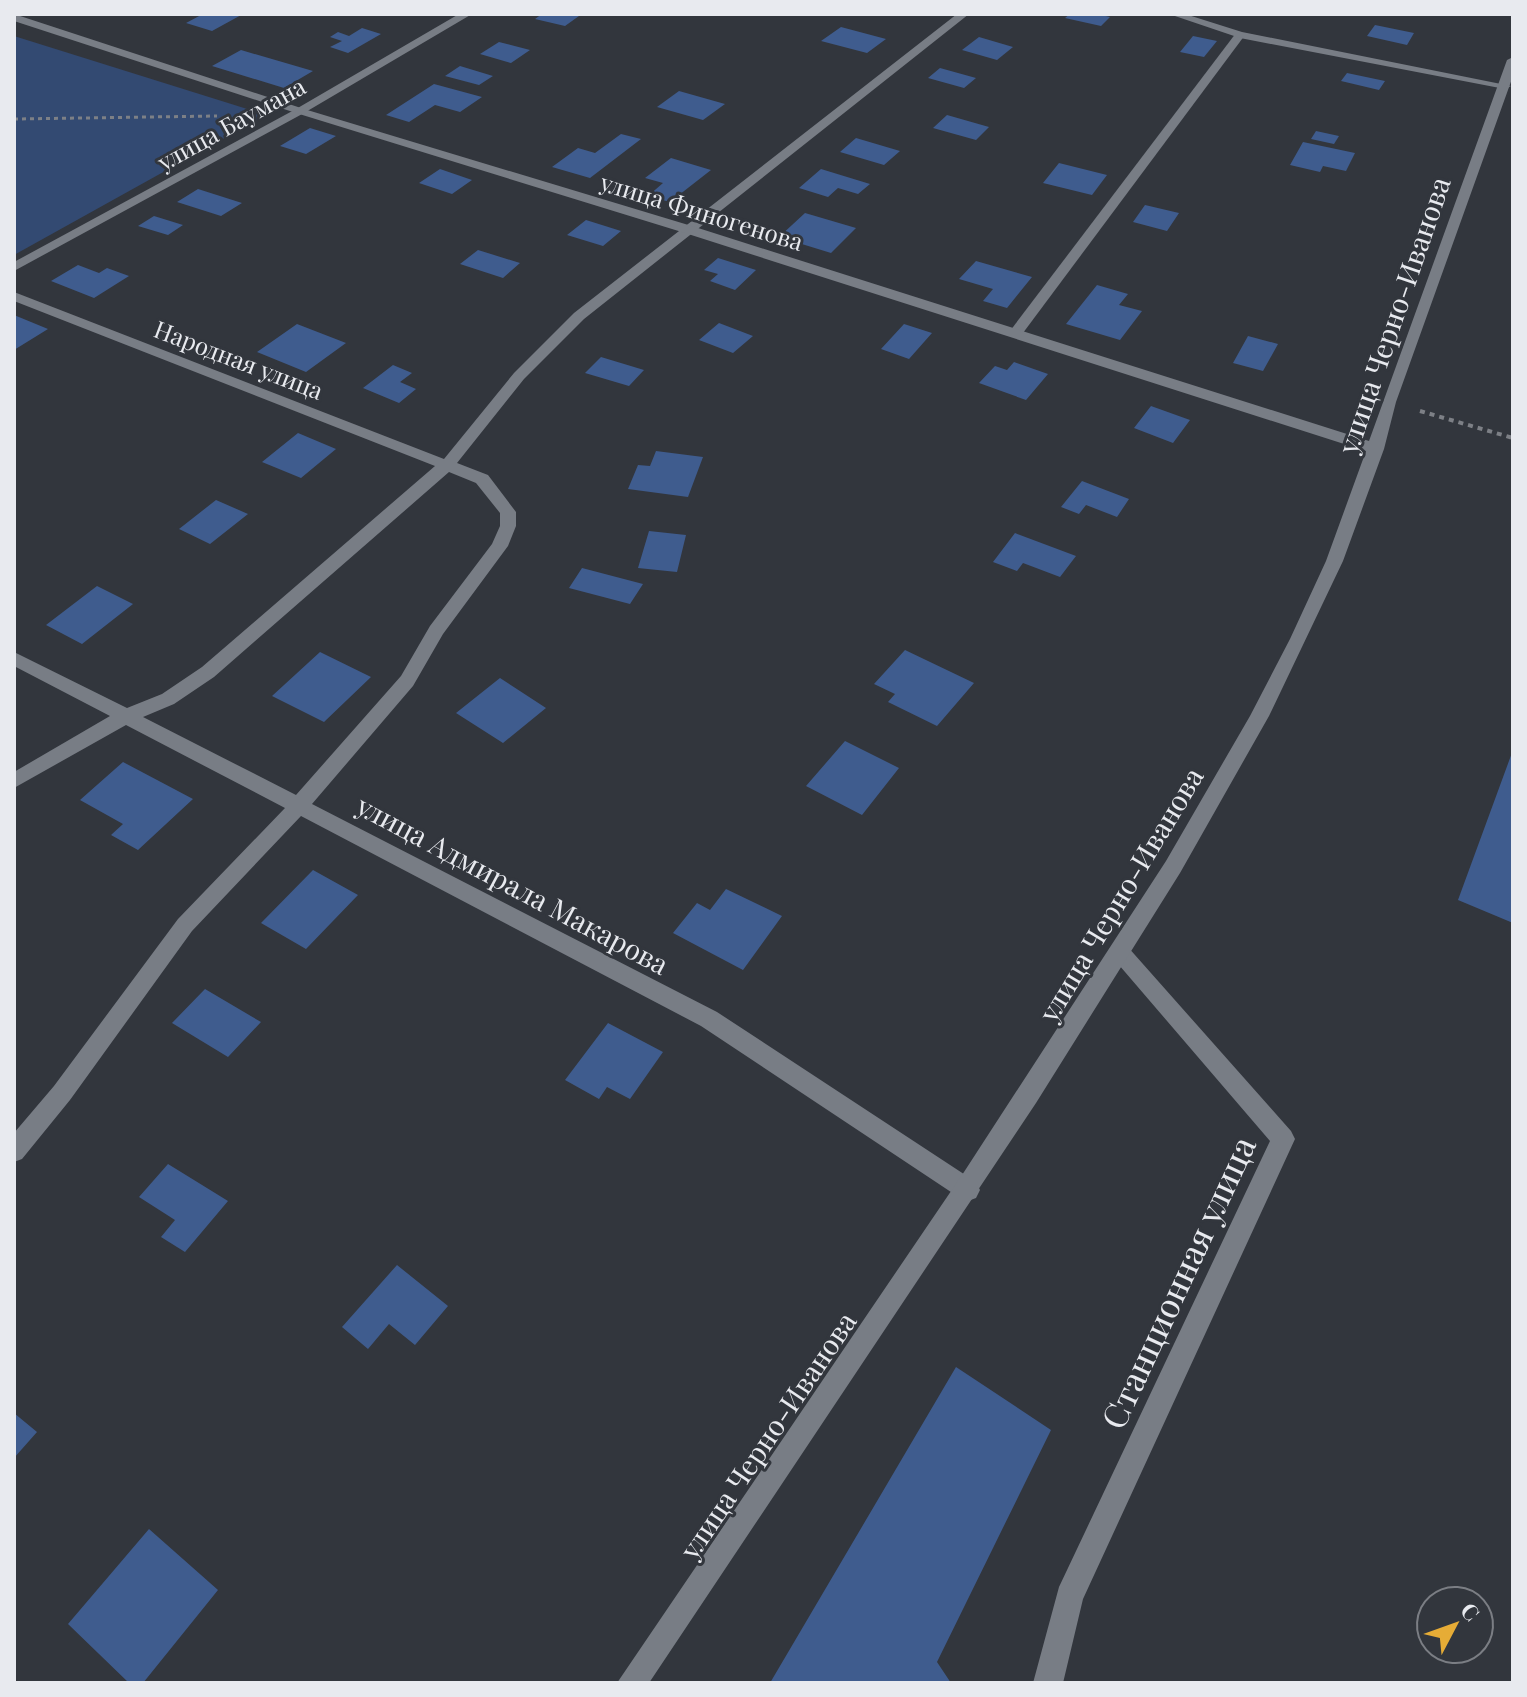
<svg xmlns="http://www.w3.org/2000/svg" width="1527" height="1697" font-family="'Playfair Display',serif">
<rect width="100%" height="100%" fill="#32363d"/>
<path fill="#334a72" d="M14,36L266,115L14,255Z"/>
<path fill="#3f5c8e" d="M203,14H243L212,31L186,23Z
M542,14H570L579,16L565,26L535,19Z
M1070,14H1097L1110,17L1101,26L1065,18Z
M1375,25L1414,33L1407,45L1367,36Z
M841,27L886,39L867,53L821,41Z
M362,28L381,34L348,53L330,47L342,41L330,37L338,32L349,36Z
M1193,36L1217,41L1204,57L1180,52Z
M979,37L1013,47L997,60L962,50Z
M499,42L530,50L511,63L480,54Z
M241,50L313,71L284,88L212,66Z
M460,66L493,76L479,85L445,76Z
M940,68L976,78L964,88L928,78Z
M1347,73L1385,81L1379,90L1341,81Z
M434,84L482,97L460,112L435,105L409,122L386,115Z
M679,91L725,104L703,120L657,107Z
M947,115L989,127L976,140L933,128Z
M310,128L336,136L306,154L280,146Z
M1316,131L1339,136L1334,144L1311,139Z
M621,134L641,139L590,178L552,167L578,148L595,153Z
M856,138L900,151L884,165L840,152Z
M1303,142L1355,153L1346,171L1323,166L1320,172L1290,165Z
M671,158L711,170L670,202L648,196L663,183L645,178Z
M1059,163L1107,175L1092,195L1043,183Z
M440,169L472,180L452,194L419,183Z
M821,169L870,184L858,194L838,188L828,197L799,188Z
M198,189L242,203L221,216L177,202Z
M1145,205L1179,213L1167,231L1133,222Z
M805,213L856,228L831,253L779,237Z
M154,216L183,225L168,235L138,226Z
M586,220L621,231L603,246L567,235Z
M478,250L520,263L503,278L460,264Z
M718,258L756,270L735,290L710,281L718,274L704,270Z
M976,261L1032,277L1007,308L983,301L993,289L959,279Z
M78,265L99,273L107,268L129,276L94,298L51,281Z
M1097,285L1128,294L1119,305L1142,311L1120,340L1066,324Z
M14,315L48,329L14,350Z
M719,323L753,336L733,353L699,340Z
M297,324L346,343L306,372L257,352Z
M904,324L932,333L909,359L881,349Z
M1248,336L1278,344L1263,371L1233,363Z
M601,357L644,370L629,386L585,373Z
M1014,362L1048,374L1026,400L979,383L995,366L1007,370Z
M393,365L412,373L400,382L416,389L399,403L363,388Z
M1151,406L1190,420L1173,443L1134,428Z
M298,433L336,449L301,478L262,462Z
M656,451L703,457L688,497L628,489L638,465L650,466Z
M1082,481L1129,499L1117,517L1086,505L1079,514L1061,507Z
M216,500L248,514L210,544L179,529Z
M649,531L686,535L677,572L638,568Z
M1015,533L1076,556L1060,577L1023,563L1017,571L993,562Z
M582,568L643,584L630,604L569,588Z
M97,586L133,604L82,644L46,625Z
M905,650L974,683L937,726L888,702L895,694L874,684Z
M320,652L371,677L324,722L272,696Z
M500,678L546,708L503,743L456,713Z
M845,741L899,768L862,815L806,786Z
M1513,750V923L1458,900Z
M123,762L193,799L138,850L111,835L123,824L80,800Z
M313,870L358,895L306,949L261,923Z
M726,889L782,916L743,970L673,933L697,903L710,910Z
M205,989L261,1022L228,1057L172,1023Z
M608,1023L663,1052L630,1099L607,1087L599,1099L565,1080Z
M168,1164L228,1201L185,1252L161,1237L175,1220L139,1197Z
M397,1265L448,1306L415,1345L389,1324L368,1349L342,1327Z
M956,1367L1051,1430L937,1662L951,1683H770Z
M14,1413L37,1432L14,1458Z
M149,1529L218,1590L143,1683H129L68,1624Z"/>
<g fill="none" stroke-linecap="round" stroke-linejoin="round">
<path stroke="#7d8086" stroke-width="3" stroke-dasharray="4 4" stroke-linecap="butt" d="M14,119L217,116"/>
<path stroke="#7d8086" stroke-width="4" stroke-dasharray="5 5" stroke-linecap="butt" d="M1420,411L1513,438"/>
<path fill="#787d85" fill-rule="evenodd" d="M1236,33L1245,35L1020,337H1010V331Z"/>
<path fill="#787d85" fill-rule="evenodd" d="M459,14H472L304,113L14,271V262L296,109Z
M957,14H969L584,319L524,379L457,463L488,475L516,512V526L508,546L443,634L413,686L312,804L717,1012L976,1182L980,1190L976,1198L968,1201L960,1198L701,1026L301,816L192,931L70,1100L22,1159L14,1162V1133L54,1086L178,919L285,808L126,725L14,788V772L110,716L14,666V652L127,708L162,694L202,667L435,466L14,301V292L444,459L514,373L574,313ZM449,472L476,483L500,513V526L492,544L430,626L401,676L296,795L143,717L174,704L214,677Z
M1169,14H1185L1242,32L1511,86L1505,89L1240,38Z
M1120,943L1127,946L1291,1131L1295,1139L1083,1599L1063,1683H1033L1059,1587L1270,1141L1113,958L1109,952L1113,946Z"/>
<path fill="#787d85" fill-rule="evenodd" d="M14,14L304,109L695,227L1369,441L1507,60L1513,57V76L1396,402L1384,449L1343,561L1269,716L1180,873L1036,1103L649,1683H617L964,1172L1166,861L1250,716L1290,639L1326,561L1366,451L685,233L296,113L14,21Z"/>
</g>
<g text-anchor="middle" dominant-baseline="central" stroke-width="6" stroke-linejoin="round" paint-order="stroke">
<g font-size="24" fill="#e8eaef" stroke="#32363d">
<text transform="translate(231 123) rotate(-29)">улица Баумана</text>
<text transform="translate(702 211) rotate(17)">улица Финогенова</text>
<text transform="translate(239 359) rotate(21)">Народная улица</text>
</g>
<g font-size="28" fill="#e8eaef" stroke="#32363d">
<text transform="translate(1393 315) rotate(-71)">улица Черно-Иванова</text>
<text transform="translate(513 884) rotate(28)">улица Адмирала Макарова</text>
<text transform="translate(1120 894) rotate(-59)">улица Черно-Иванова</text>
<text transform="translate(767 1435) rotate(-56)">улица Черно-Иванова</text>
</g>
<g font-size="34" fill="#e8eaef" stroke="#32363d">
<text transform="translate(1177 1282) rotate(-65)">Станционная улица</text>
</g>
</g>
<rect width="1527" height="1697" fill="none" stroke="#e8eaef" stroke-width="32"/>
<g transform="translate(1455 1625) rotate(49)"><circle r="38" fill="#32363d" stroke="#7b7e84" stroke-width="2"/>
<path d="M0-6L14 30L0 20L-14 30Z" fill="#e6ac36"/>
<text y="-12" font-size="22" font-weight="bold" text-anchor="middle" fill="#e8eaef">С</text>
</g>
</svg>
